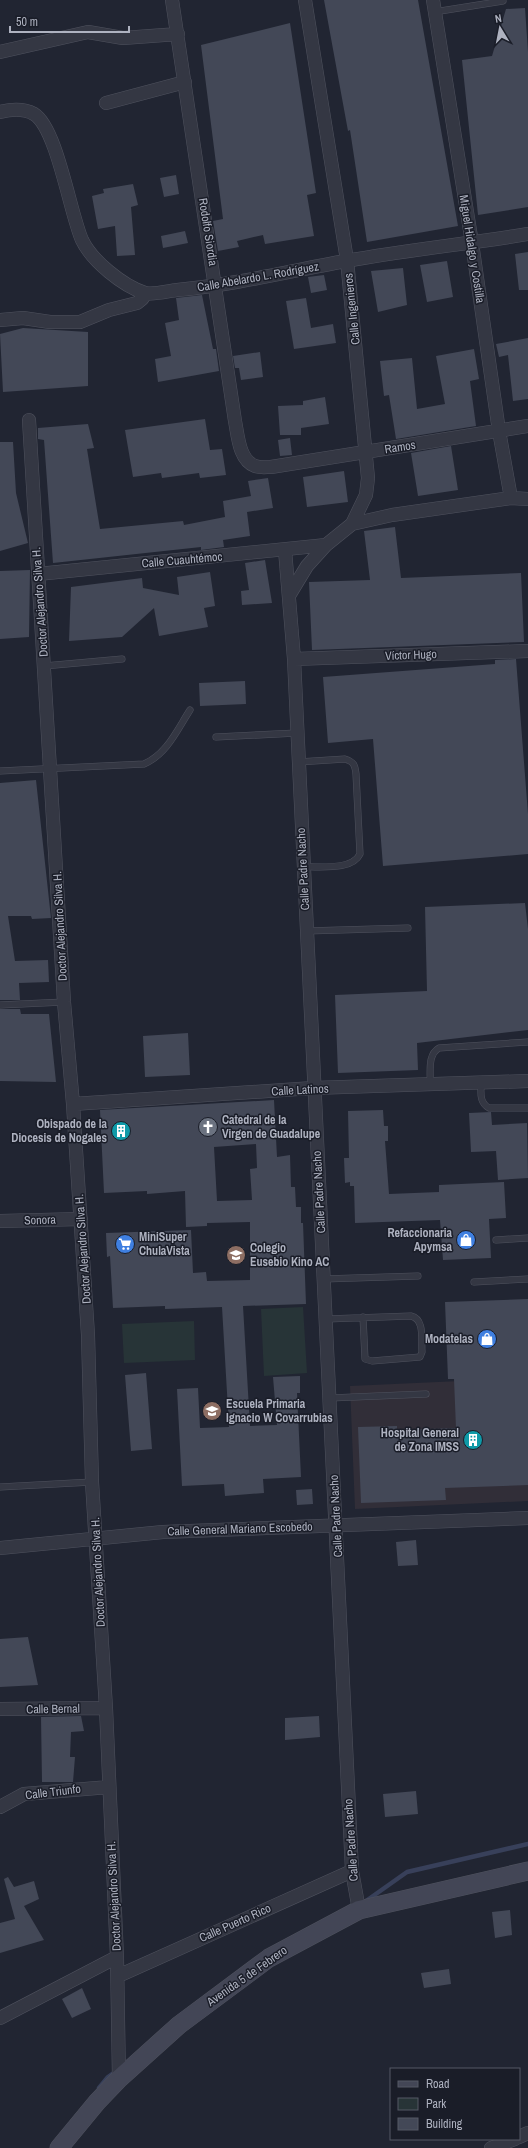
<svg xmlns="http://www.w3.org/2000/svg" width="528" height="2148" font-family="'Archivo Narrow',sans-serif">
<rect width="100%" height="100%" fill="#212532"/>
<path fill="#312e38" d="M528,1378V1501L355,1509L350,1386Z"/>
<path fill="#273437" d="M303,1307L307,1373L264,1376L261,1309Z
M194,1321L195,1360L124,1363L122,1324Z"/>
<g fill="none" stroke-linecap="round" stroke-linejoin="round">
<path stroke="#38405a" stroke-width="4.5" d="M366,1901L407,1872L528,1844
M99,2088L108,2077L115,2072"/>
</g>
<path fill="#434857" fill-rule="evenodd" d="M324,0H418L458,226L367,242L350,130L348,131Z
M525,8L528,52V207L478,215L462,60L492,56L506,9Z
M290,23L316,193L307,195L314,236L265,244L263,235L237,241L239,247L218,251L213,221L223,219L201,45Z
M176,175L179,194L164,197L160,178Z
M133,184L138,205L131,207L135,255L117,256L115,226L98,229L92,196L104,193L103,189Z
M185,231L188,243L163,248L161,236Z
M528,252V290H519L515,254Z
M447,261L453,297L427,302L420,265Z
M403,268L407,305L378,312L371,271Z
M324,275L327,290L311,293L308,277Z
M202,295L213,349H216L219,371L158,382L155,359L171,356L165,323L179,320L176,298Z
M306,298L311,328L333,324L336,343L294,349L286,301Z
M23,328L88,332V386L3,392L0,334Z
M528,338V399L513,401L508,355L499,357L496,344Z
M474,349L479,379L470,381L476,426L396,439L389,395L384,396L380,361L412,358L417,409L445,404L436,356Z
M260,352L263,377L241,380L239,368H235L233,356Z
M325,397L329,424L301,428V435H280L278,406L303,405V401Z
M205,419L210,450L222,449L226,475L200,478L199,473L162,478L161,473L133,477L125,430Z
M88,424L94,448L87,449L100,529L183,521L184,525L225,517L223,501L251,496L248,481L268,478L273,508L247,512L250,536L223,540L224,547L201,550V547L53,563L44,440L38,439V428Z
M290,438L292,455L280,456L278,440Z
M0,442H13L16,493L28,543L0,551Z
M451,446L458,490L418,496L411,453Z
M344,471L348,502L307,507L303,477Z
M395,527L401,578L521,573L524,642L312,650L309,582L370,580L364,531Z
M265,560L272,603L242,605L241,591L249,590L245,563Z
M30,570L29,637L0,639V571Z
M210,572L215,606L204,608L208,627L159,636L154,608L122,637L69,641L71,587L142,578L143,588L179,595L177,577Z
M516,659L528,814V854L383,866L373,739L328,743L323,677L495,664V660Z
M245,681L246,704L200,706L199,683Z
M36,780L51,918L32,919L31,916H8L15,961L48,960L49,982L19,983L20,1000H0V783Z
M525,903L528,929V1030L417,1043L418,1070L338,1073L335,995L427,991L425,907Z
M0,1009H20L21,1014H49L56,1082L0,1081Z
M188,1033L190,1075L145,1077L143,1036Z
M274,1100L277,1157L290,1155L291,1187H295L296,1207H301V1223H303L306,1304L243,1306L250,1426L277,1425L273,1377L300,1376V1393H297L301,1477L263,1479L264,1493L225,1496L224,1484L182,1486L177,1389L198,1388L200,1428L229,1427L222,1307L165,1309V1306L113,1308L110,1256L107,1257L106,1233L191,1230L193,1273L206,1272L207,1281L250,1280V1222L207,1223V1226L186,1227L185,1191L147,1194V1191L104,1193L100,1110ZM256,1144L257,1168L250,1169L252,1200L217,1201L214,1147Z
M383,1110L384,1126H388V1141H385L389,1194L439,1192V1185L504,1182L506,1218L489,1219L491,1258L443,1260L440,1220L355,1223L354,1186H350V1182L345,1183L344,1158H349L348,1111Z
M491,1112L492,1125L527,1123L528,1178L498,1180L496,1151L471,1152L469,1113Z
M528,1299V1485L445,1488L446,1500L361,1503L358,1427L397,1426V1430L456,1428L454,1379H448L445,1302Z
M146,1373L152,1449L131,1451L125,1375Z
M312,1489L313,1504L297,1505L296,1490Z
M416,1540L418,1565L398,1566L396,1542Z
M28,1637L38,1685L0,1687V1639Z
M81,1716L84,1731L71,1732L70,1757H75L73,1782H42L41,1717Z
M319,1716L320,1737L285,1740V1718Z
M416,1791L418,1814L385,1817L383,1794Z
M8,1877L14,1887L34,1881L39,1899L24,1906L44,1940L0,1953V1923L15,1919L4,1879Z
M510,1910L512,1935L495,1938L492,1912Z
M449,1969L451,1984L424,1988L421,1973Z
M82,1988L91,2009L72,2018L62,1999Z"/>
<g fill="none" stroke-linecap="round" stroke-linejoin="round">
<defs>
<path id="lane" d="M434,12L503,1
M44,666L122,659
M216,737L297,733
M298,762L345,759C354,762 355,765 356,774L360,854C352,871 319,866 303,867
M0,771L144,764C167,754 177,730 190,710
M306,931L408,928
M0,1005L64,1002
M481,1083C481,1093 479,1102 489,1108H528
M430,1085C431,1072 427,1055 439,1048L528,1042
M496,1240L528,1238
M323,1279L418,1276
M474,1282L528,1279
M326,1319L411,1316C425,1319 421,1340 422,1352L420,1357L372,1361L365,1359L363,1317
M330,1398L426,1394
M0,1487L92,1482"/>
<path id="street" d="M172,0L235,421C238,436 239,460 255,466C260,468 266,467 271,467L528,426
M433,0L472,243L499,431L511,498
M0,52L88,32L123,38L178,34
M106,103L185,82
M0,112C12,109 23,108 34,114C57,128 70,213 82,240C92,261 123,286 145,293C154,295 168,291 177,290C234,285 289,271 346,261C406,250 467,244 528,234
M0,320L23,318L50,322H80L109,310L137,303L142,299L146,293
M29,420L64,1002L73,1104L88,1335L92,1482L106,1708L117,1957L119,2079
M352,524L392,515L511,498L528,499
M285,550L294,659L352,1871L359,1910
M38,574L326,545
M290,594L307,566L326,545L352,524L366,495L368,478L347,260L305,0
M294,659L528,651
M73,1104L313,1088L528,1081
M0,1221L81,1219
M0,1548L163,1532L528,1518
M0,1709L106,1708
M0,1807L24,1794L109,1787
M118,1976L352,1871
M0,2018L117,1957
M519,2137L528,2133
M491,2148L515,2139"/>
<path id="secondary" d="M59,2148L97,2102L119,2079L179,2025L269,1958L359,1910L528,1871"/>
</defs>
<use href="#lane" stroke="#4f525e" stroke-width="7"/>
<use href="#street" stroke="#4f525e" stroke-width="14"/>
<use href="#secondary" stroke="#4f525e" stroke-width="19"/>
<use href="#lane" stroke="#343743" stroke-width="6"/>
<use href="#street" stroke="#343743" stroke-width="13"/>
<use href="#secondary" stroke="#434656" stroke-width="18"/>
</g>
<defs>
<symbol id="church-disc" viewBox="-11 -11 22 22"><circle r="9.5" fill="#6b7280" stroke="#1a1d28"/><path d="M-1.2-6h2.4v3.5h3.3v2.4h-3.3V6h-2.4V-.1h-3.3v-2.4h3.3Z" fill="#fff"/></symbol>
<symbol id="building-disc" viewBox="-11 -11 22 22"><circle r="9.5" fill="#0f9aa8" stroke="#1a1d28"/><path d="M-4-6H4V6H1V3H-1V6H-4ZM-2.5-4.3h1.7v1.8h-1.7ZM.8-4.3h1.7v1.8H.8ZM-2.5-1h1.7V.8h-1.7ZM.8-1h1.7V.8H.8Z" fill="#fff"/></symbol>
<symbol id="shop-disc" viewBox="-11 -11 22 22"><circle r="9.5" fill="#3f7fe0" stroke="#1a1d28"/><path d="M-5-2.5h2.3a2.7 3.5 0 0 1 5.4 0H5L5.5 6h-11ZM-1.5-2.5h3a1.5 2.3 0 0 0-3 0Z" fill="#fff"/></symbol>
<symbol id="supermarket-disc" viewBox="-11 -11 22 22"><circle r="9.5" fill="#3f7fe0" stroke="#1a1d28"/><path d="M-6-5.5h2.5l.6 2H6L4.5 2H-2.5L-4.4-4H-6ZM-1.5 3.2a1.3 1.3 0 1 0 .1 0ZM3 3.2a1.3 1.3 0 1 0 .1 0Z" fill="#fff"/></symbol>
<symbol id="school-disc" viewBox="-11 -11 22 22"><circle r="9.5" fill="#8d6e63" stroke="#1a1d28"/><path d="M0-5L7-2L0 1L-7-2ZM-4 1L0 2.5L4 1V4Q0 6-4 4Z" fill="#fff"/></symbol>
</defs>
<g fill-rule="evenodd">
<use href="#church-disc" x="197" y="1116" width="22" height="22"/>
<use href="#building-disc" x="110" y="1120" width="22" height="22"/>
<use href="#shop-disc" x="455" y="1229" width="22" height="22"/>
<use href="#supermarket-disc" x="114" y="1233" width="22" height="22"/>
<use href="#school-disc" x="225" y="1244" width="22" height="22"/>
<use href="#shop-disc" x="476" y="1328" width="22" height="22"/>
<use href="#school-disc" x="201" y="1400" width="22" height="22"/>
<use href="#building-disc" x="462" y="1429" width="22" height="22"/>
</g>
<g text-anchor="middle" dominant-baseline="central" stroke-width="3" stroke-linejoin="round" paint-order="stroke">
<g font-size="12" fill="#aeb2c0" stroke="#1a1d28">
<text transform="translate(208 232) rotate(81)">Rodolfo Siordia</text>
<text transform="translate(472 249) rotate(81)">Miguel Hidalgo y Costilla</text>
<text transform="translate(258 277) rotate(-10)">Calle Abelardo L. Rodríguez</text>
<text transform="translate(352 309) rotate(-96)">Calle Ingenieros</text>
<text transform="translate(400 447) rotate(-9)">Ramos</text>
<text transform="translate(182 560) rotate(-5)">Calle Cuauhtémoc</text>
<text transform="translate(40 602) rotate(-94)">Doctor Alejandro Silva H.</text>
<text transform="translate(411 655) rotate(-2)">Víctor Hugo</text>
<text transform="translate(303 869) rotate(-93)">Calle Padre Nacho</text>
<text transform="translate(60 926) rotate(-93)">Doctor Alejandro Silva H.</text>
<text transform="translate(300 1090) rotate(-3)">Calle Latinos</text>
<text transform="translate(319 1192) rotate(-93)">Calle Padre Nacho</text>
<text transform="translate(40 1220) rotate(-2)">Sonora</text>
<text transform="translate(83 1249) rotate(-94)">Doctor Alejandro Silva H.</text>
<text transform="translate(336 1516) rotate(-93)">Calle Padre Nacho</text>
<text transform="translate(240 1529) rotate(-2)">Calle General Mariano Escobedo</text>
<text transform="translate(98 1572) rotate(-93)">Doctor Alejandro Silva H.</text>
<text transform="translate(53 1709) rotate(-1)">Calle Bernal</text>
<text transform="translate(53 1792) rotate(-7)">Calle Triunfo</text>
<text transform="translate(351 1840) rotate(-94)">Calle Padre Nacho</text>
<text transform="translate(114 1896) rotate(-93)">Doctor Alejandro Silva H.</text>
<text transform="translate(235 1923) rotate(-24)">Calle Puerto Rico</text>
<text transform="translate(247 1976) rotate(-35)">Avenida 5 de Febrero</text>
</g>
<g font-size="12" font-weight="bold" fill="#aeb2c0" stroke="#1a1d28" text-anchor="start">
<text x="222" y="1120">Catedral de la<tspan x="222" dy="14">Virgen de Guadalupe</tspan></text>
<text x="107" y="1124" text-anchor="end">Obispado de la<tspan x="107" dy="14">Diocesis de Nogales</tspan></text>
<text x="452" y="1233" text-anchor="end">Refaccionaria<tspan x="452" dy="14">Apymsa</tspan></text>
<text x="139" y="1237">MiniSuper<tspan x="139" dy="14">ChulaVista</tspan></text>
<text x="250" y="1248">Colegio<tspan x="250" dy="14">Eusebio Kino AC</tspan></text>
<text x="473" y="1339" text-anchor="end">Modatelas</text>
<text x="226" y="1404">Escuela Primaria<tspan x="226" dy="14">Ignacio W Covarrubias</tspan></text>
<text x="459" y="1433" text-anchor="end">Hospital General<tspan x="459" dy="14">de Zona IMSS</tspan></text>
</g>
</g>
<rect x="390" y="2068" width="130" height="72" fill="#1a1d28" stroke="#555965"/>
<rect x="398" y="2081" width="20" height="6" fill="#434656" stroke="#555965"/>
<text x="426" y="2088" font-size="12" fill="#aeb2c0">Road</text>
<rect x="398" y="2098" width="20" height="12" fill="#273437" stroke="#555965"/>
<text x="426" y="2108" font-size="12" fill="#aeb2c0">Park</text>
<rect x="398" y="2118" width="20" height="12" fill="#434857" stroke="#555965"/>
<text x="426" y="2128" font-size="12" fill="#aeb2c0">Building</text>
<g transform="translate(500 28) rotate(350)" stroke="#1a1d28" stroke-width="3" paint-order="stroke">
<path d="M0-3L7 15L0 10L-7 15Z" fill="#aeb2c0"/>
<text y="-6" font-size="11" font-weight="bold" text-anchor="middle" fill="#aeb2c0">N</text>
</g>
<path d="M10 26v6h119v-6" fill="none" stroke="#aeb2c0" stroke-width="2"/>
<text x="16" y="26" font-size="12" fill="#aeb2c0" stroke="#1a1d28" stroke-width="3" paint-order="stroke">50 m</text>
</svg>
